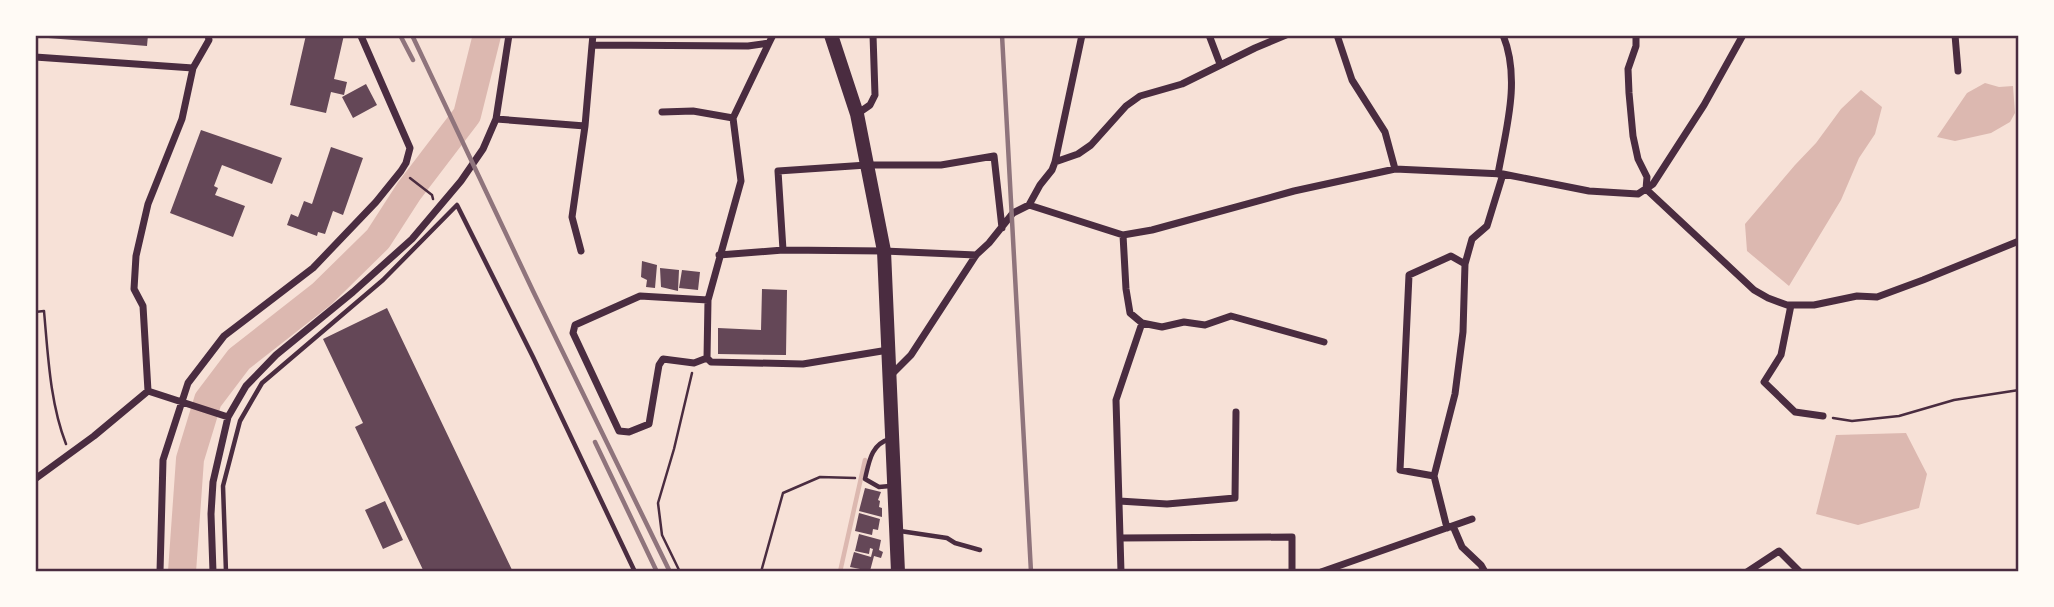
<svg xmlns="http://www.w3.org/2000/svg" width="2054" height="607" font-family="'DejaVu Sans',sans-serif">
<rect width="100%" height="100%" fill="#f7e1d7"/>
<path fill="#dcb8b0" d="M1985,83L1999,87L2013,86L2015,113L2010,122L1991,133L1955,141L1937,137L1967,93Z
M1861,90L1882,107L1875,134L1859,158L1841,200L1789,286L1747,251L1745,224L1795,165L1816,143L1841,109Z
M1906,433L1927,474L1919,508L1858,525L1816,514L1836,435Z"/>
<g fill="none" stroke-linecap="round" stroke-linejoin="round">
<path stroke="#dcb8b0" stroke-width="4.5" d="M840,572L865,460"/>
<path stroke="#dcb8b0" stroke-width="28" d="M182,572L190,459L208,400L239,359L322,294L378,239L409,191L467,115L487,35"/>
</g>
<path fill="#644757" d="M36,35H148L147,46L36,37Z
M306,35H344L334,79L347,82L344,95L331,92L326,113L290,105Z
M366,84L377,105L353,118L342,97Z
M201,130L282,158L272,184L222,165L214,186L218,188L215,195L245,206L233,237L170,213Z
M331,147L363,158L343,215L333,211L325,234L318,232L317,236L287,225L291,214L298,217L304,201L312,204Z
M642,261L657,265L655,288L646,287L647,280L641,277Z
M660,268L679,270L678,291L661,287Z
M682,270L700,272L698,290L679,288Z
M762,289L787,290L786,355L718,354V328L761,330Z
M387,308L513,572H424L355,427L363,423L323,339Z
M865,488L881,492L878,500L880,501L879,507L882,508V517L859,511Z
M385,501L403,540L383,549L365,510Z
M859,513L880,519L878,530L873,529L872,535L855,531Z
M859,534L881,540L879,550L883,552L881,558L874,556L870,571L850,567L854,552L871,557L873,549L870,548L869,554L855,551Z"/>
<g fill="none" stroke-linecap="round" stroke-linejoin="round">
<path stroke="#4a2c40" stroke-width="2.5" d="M410,178L432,195L433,199
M35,312L44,311C48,355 50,403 66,444
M1833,418L1852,421L1899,416L1954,400L2019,390
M680,572L662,535L658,503L674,449L692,373
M761,572L783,493L820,477L855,478"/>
<path stroke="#4a2c40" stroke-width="4.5" d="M890,439C871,444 869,462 865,479L879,487L890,486
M900,531L947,538L955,543L980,550
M226,572L223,486L240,421L262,383L383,280L457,205L533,357L635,572"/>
<path stroke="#4a2c40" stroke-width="7" d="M593,35L592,45L748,46L769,43L773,35
M1209,35L1220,64
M1337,35L1352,80L1385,132L1395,169
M1636,35V46L1628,69L1629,93L1633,136L1638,159L1647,177L1646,189L1754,290L1768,298L1787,305H1814L1857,296L1877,297L1923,280L2019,241
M1955,35L1958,71
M769,43L733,118L741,181L708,300L707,358L711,362L803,364L888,350
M35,57L193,68L182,119L148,204L136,256L134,289L143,306L148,391
M193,68L209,40L208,35
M662,112L693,111L733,118
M857,114L870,105L875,95L873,35
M496,119L585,126
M1055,162L1078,154L1091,145L1126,106L1140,96L1182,84L1255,48L1286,35
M1498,174C1506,129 1521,79 1503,35
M1029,205L1040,185L1052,170L1055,162L1082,35
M1123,235L1126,289L1130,313L1142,323L1162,327L1184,322L1205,325L1231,316L1324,342
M783,250L778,171L867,165H941L994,156L1002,228
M581,251L572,217L585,126L592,45
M719,255L783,250L884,251L976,255
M1791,305L1781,355L1764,382L1795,412L1823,416
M707,358L694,363L663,359L659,365L649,424L629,432L619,431L573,333L575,325L640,296L708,300
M890,376L911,355L976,255L989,243L1013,213L1029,205L1123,235L1152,230L1294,191L1395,169L1503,174L1589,191L1638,194L1653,184L1704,105L1743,35
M1434,476L1400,470L1409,275L1451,256L1465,264
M35,479L94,436L148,391L228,417
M1119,501L1167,504L1235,498L1236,412
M1453,526L1462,547L1481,565L1485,572
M1447,528L1434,476L1455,394L1463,332L1465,264L1472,239L1487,226L1503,174
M1120,538L1292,537V572
M160,572L163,460L188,383L224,336L313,268L376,202L401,171L406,163L410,148L361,36
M213,572L211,514L213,482L228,417L246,386L276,355L353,292L412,239L461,181L483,149L496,119L509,35
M1121,572L1116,400L1142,323
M1321,572L1472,519
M1747,572L1779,551L1800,572"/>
<path stroke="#4a2c40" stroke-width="14" d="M831,35L857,114L884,251L898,572"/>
<path stroke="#8f747c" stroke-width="4.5" d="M400,35L413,60
M412,35L533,291L670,572
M1002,35L1031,572
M595,442L657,572"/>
</g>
<rect width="2054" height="607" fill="none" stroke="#fffaf5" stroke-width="74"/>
<rect x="37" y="37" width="1980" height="533" fill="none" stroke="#4a2c40" stroke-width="2.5"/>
</svg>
